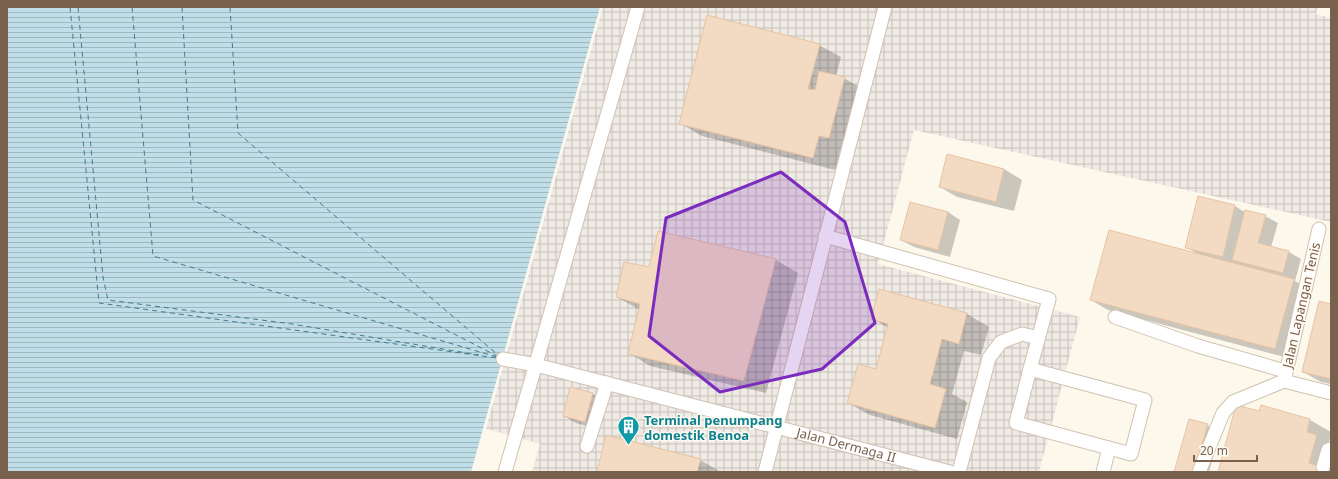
<svg xmlns="http://www.w3.org/2000/svg" width="1338" height="479" font-family="'Noto Sans',sans-serif">
<defs>
<pattern id="industrial-grid" width="8" height="8" patternUnits="userSpaceOnUse"><rect width="8" height="8" fill="#efeae4"/><path d="M0 4h8M4 0v8" fill="none" stroke="#c7c1bb"/></pattern>
<pattern id="water-rules" width="6" height="5" patternUnits="userSpaceOnUse"><rect width="6" height="5" fill="#bfdee8"/><path d="M0 2.5h6" fill="none" stroke="#a0b7be"/></pattern>
</defs>
<rect width="100%" height="100%" fill="#fdf8ec"/>
<path fill="url(#industrial-grid)" d="M601,7H1318L1316,14L1331,18V222L914,130L878,264L1080,317L1039,472H532L540,444L484,428Z"/>
<path fill="url(#water-rules)" stroke="#a5cdda" d="M7,7H601L472,472H7Z"/>
<path fill="#fdf8ec" d="M600,7H603L505,360L474,472H471Z"/>
<path fill="#0003" d="M819,45L841,57L836,76L844,78L866,91L850,150L841,148L835,170L702,136L681,124Z
M948,155L1004,169L1022,180L1014,211L957,197L940,187Z
M1198,198L1235,206L1246,213L1265,216L1278,223L1271,247L1289,252L1301,259L1295,281L1311,290L1292,359L1108,310L1091,300L1198,254L1186,247Z
M911,203L948,212L960,220L950,257L914,247L901,240Z
M659,232L776,260L798,273L766,393L650,366L629,353L640,310L617,297L649,268Z
M880,290L967,314L989,327L981,355L964,351L952,394L967,402L957,439L870,415L848,403L877,370L888,328L872,318Z
M1331,305V384L1321,382L1303,372Z
M593,394L605,401L598,429L576,423L564,416Z
M1261,407L1310,420L1331,432L1329,443L1331,444V472H1219L1260,412Z
M1207,425L1220,432L1209,472H1175Z
M700,460L721,472H598Z"/>
<g fill="none" stroke-linecap="round" stroke-linejoin="round">
<path stroke="#457a8e" stroke-width="1" stroke-dasharray="5 4" stroke-linecap="butt" d="M70,7L99,303L497,358
M78,7L103,277L108,300L292,324L479,355
M132,7L153,256L497,357
M182,7L193,200L497,356
M230,7L238,133L498,355"/>
</g>
<path fill="#f3dbc3" stroke="#e7c3a2" d="M707,15L820,44L808,89L815,90L819,71L845,77L829,138L819,136L813,158L679,124Z
M947,154L1004,169L996,202L939,187Z
M1198,196L1235,205L1223,257L1185,248Z
M910,202L948,212L938,250L900,240Z
M1245,210L1266,215L1258,243L1289,251L1283,273L1232,260Z
M1109,230L1294,279L1275,349L1090,300Z
M658,231L776,259L744,381L628,354L640,304L616,297L624,262L649,267Z
M879,289L967,313L959,344L942,339L930,384L946,389L935,428L847,403L858,364L876,369L888,324L871,319Z
M1319,301L1331,304V379L1302,372Z
M570,387L593,393L585,422L563,416Z
M1236,405L1259,411L1261,405L1310,419L1307,432L1317,435L1309,463L1323,467L1327,472H1218Z
M1189,419L1208,424L1194,472H1174Z
M606,435L701,459L697,472H597Z"/>
<g fill="none" stroke-linecap="round" stroke-linejoin="round">
<defs>
<g id="service">
<path d="M1319,229L1284,381L1331,393"/>
<path d="M825,236L1049,299L1030,369"/>
<path d="M1115,317L1198,346L1285,371"/>
<path id="s1" d="M503,359L536,365C674,400 812,435 950,472"/>
<path d="M1030,369L1145,400L1131,454L1016,423Z"/>
<path d="M587,446L607,383"/>
<path d="M1323,467L1328,450L1331,449"/>
<path d="M505,472L638,7"/>
<path d="M765,472L885,7"/>
<path d="M959,472L989,358L1001,342L1022,334L1038,338"/>
<path d="M1103,472L1109,448"/>
<path d="M1199,472L1223,413L1233,402L1284,381"/>
</g>
</defs>
<use href="#service" stroke="#d1c1b0" stroke-width="15"/>
<use href="#service" stroke="#fff" stroke-width="13"/>
</g>
<path fill="#7b2cbf" fill-opacity="0.2" stroke="#7b2cbf" stroke-width="3" stroke-linejoin="round" d="M781,172L845,222L875,323L822,369L720,392L649,336L666,218Z"/>
<defs>
<symbol id="building-pin" viewBox="-11 -11 22 30"><path d="M0 17L-7.5 6A9.5 9.5 0 1 1 7.5 6Z" fill="#0f9aa8" stroke="#fffbf3"/><path d="M-4-6H4V6H1V3H-1V6H-4ZM-2.5-4.3h1.7v1.8h-1.7ZM.8-4.3h1.7v1.8H.8ZM-2.5-1h1.7V.8h-1.7ZM.8-1h1.7V.8H.8Z" fill="#fff"/></symbol>
</defs>
<g fill-rule="evenodd">
<use href="#building-pin" x="616" y="414" width="25" height="34"/>
</g>
<g text-anchor="middle" dominant-baseline="central" stroke-width="3" stroke-linejoin="round" paint-order="stroke">
<g font-size="13" fill="#7a614d" stroke="#fffbf3">
<text transform="translate(1301 305) rotate(-77)">Jalan Lapangan Tenis</text>
<text stroke="none"><textPath href="#s1" startOffset="354">Jalan Dermaga II</textPath></text>
</g>
<g font-size="13" font-weight="bold" fill="#0d838f" stroke="#fffbf3" text-anchor="start">
<text x="644" y="420">Terminal penumpang<tspan x="644" dy="15">domestik Benoa</tspan></text>
</g>
</g>
<rect width="1338" height="479" fill="none" stroke="#7a614d" stroke-width="16"/>
<path d="M1194 455v6h63v-6" fill="none" stroke="#7a614d" stroke-width="2"/>
<text x="1200" y="455" font-size="12" fill="#7a614d" stroke="#fffbf3" stroke-width="3" paint-order="stroke">20 m</text>
</svg>
